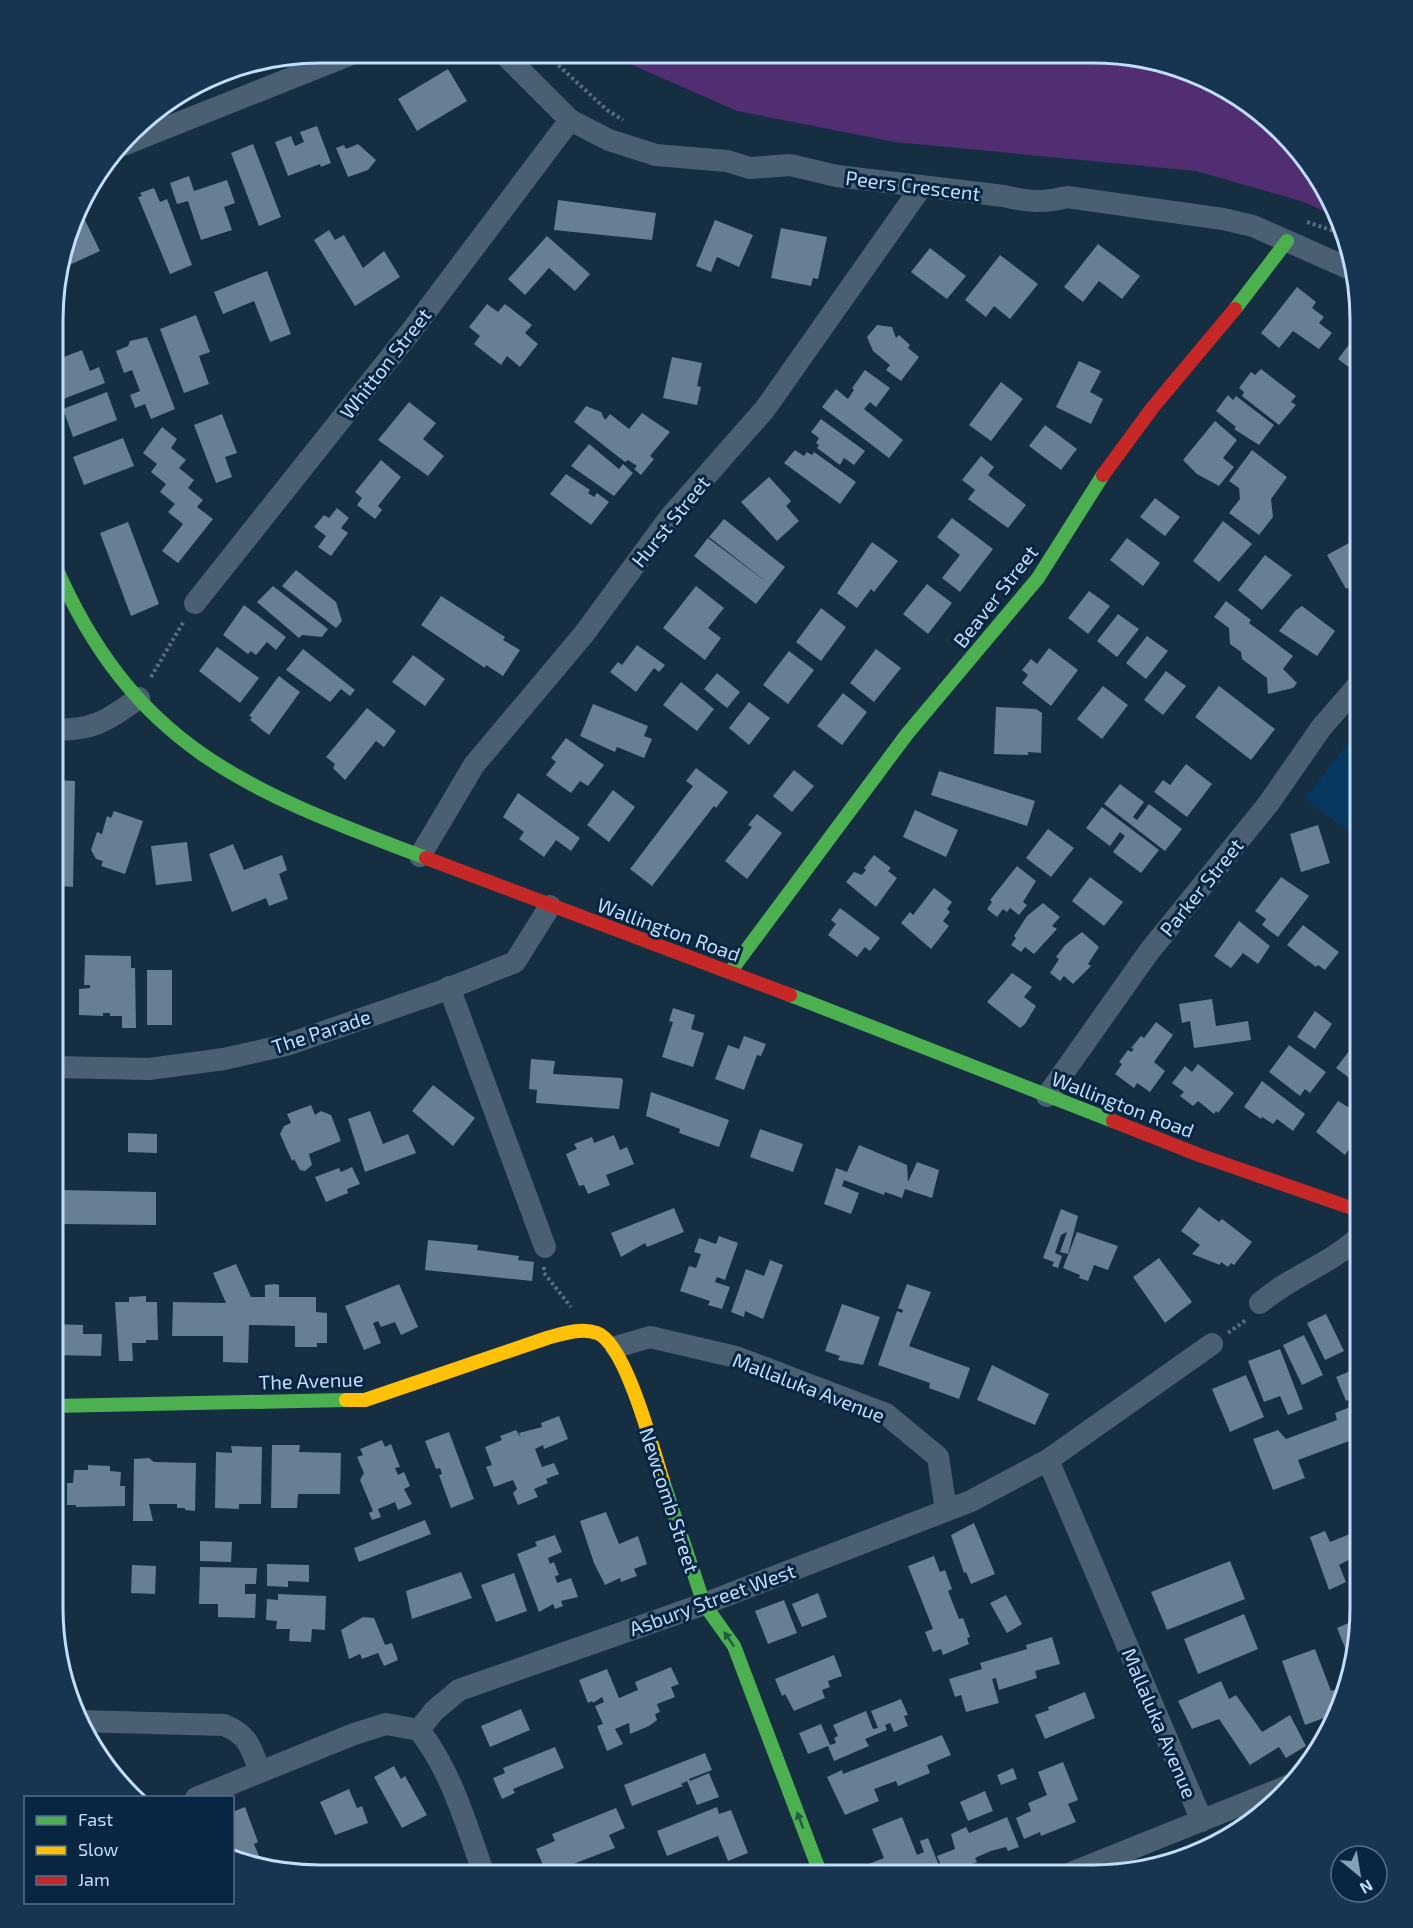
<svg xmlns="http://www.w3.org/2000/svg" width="1413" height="1928" font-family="'Exo 2',sans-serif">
<rect width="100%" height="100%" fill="#152e42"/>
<path fill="#07385f" d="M1360,727V840L1305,799Z"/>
<path fill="#512d71" d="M605,53L1128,55L1242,98L1294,144L1333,202L1336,217L1304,202L1196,171L895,142L737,111Z"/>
<path fill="#687e92" d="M448,69L467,101L417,131L398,99Z
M317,126L331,163L321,167L320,164L288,176L275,142L291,136L295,146L304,142L300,132Z
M253,144L281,217L259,226L231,153Z
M358,144L376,160L368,170L348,177L336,148L344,145L346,149Z
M189,176L194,191L227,180L235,203L224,207L232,230L201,240L188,201L177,204L170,183Z
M154,188L160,202L167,199L192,265L170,274L138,197L142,196L140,193Z
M558,200L656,213L652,240L554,230Z
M80,210L100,251L67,266L64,259Z
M715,220L753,235L739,267L717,257L711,272L696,266Z
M781,228L827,237L818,279L813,278L811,286L771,278Z
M329,230L335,240L344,235L363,268L384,251L400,277L355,306L314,240Z
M547,236L590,274L575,291L549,268L525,295L508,279Z
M1098,244L1140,276L1122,299L1099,281L1083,302L1064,287Z
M930,248L966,276L947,299L911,272Z
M1000,255L1038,284L1010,319L994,306L986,317L965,300Z
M267,271L291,334L270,342L254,301L223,314L214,292Z
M1297,287L1316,302L1312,308L1324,317L1319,323L1332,333L1319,349L1293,331L1279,348L1261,333Z
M487,304L498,312L505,304L532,325L525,333L538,344L520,367L507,356L501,365L474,344L480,336L469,327Z
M196,315L210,352L199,356L209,384L184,393L160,329Z
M877,325L892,327L896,338L899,335L910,345L908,348L919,357L901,381L886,370L890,365L873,351L867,337Z
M1360,330V354L1350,368L1338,359Z
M147,337L175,409L151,419L145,404L135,408L130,395L140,391L132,370L124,373L116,351L128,346L130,341Z
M82,350L90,371L99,367L105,383L58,401L55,385L64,381L56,360Z
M672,357L702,363L697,386L701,387L697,405L663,398Z
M1079,361L1101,371L1090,392L1103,399L1091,424L1056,407Z
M1261,369L1296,396L1291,402L1296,405L1279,425L1242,396L1244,392L1239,388L1251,372L1255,375Z
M865,370L890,388L876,407L870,402L864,409L903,440L889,458L822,407L836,389L848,399L854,390L852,388Z
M1001,382L1023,399L991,441L969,425Z
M107,392L117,420L73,437L63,409Z
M1228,395L1233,400L1236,396L1274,425L1259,445L1234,429L1236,427L1216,411Z
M409,402L436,423L423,439L444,456L428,476L378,440Z
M586,406L601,412L605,420L610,414L629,429L642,413L670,432L650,456L654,459L641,475L634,469L637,466L628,460L625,462L574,422Z
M222,414L237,453L225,457L232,477L216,483L194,425Z
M821,419L865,451L854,465L844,458L840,465L817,448L819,445L816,443L819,438L811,432Z
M1215,421L1237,440L1223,458L1234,467L1219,486L1197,474L1183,460Z
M1045,425L1077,449L1061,470L1029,446Z
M162,427L177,439L171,448L186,460L179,468L194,480L188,488L203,500L197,507L213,519L178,563L162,551L183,524L168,512L175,504L160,492L166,484L151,472L157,464L143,453Z
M123,438L134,466L84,485L73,457Z
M589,444L619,469L623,464L633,473L614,496L571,466Z
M795,450L804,456L807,452L812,455L814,452L856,482L840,504L784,463Z
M1252,450L1287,477L1271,499L1273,517L1259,535L1229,513L1240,499L1239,488L1229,481Z
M981,456L994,467L988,475L1026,505L1008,528L968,499L975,490L962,480Z
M381,460L401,477L378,506L382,510L375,519L357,505L362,498L355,492Z
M566,474L590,490L588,493L594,497L597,493L609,502L591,525L550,494Z
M769,477L791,501L786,506L799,521L777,541L741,502Z
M1360,485V509L1349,493Z
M1155,498L1180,517L1165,536L1140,517Z
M337,508L349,518L341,528L348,533L331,556L318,547L326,536L314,527L324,515L329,518Z
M952,518L993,549L960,592L942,578L960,555L937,537Z
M724,519L785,567L756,604L694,556L708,538L769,584L709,537Z
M1223,521L1252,544L1219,582L1193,561Z
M128,522L159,604L131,616L100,533Z
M1127,538L1160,563L1143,586L1110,560Z
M872,542L898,561L874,592L871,589L857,608L837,593Z
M1349,543L1360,563V581L1346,589L1327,555Z
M1265,555L1292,575L1262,610L1238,590Z
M296,570L336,602L342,621L336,628L282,586Z
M927,584L952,603L928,634L903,614Z
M273,586L328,629L322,637L302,635L299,638L257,602Z
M696,586L724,608L708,628L721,638L705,660L663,628Z
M1089,591L1110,606L1088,634L1068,618Z
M441,596L505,637L503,640L520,650L503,676L486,665L485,668L421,625Z
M1226,601L1251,620L1249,623L1293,656L1283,669L1297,683L1293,688L1268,694L1267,678L1242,659L1241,652L1230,644L1229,628L1214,617Z
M244,605L286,637L276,650L267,642L256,655L251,651L248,654L223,635Z
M1302,606L1335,631L1317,656L1279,631L1296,610Z
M821,608L846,627L821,661L796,642Z
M1118,614L1139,629L1117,657L1097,641Z
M1147,636L1168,651L1146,679L1126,663Z
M637,645L665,665L659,672L654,668L636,692L610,672L618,662L622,665Z
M217,647L259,678L240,703L199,671Z
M1049,648L1078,670L1051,706L1022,683L1028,675L1022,670L1031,659L1037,664Z
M303,649L355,690L350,696L341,689L330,702L286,670Z
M876,649L901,668L874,702L850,683Z
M789,651L814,670L788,704L763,685Z
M413,655L445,679L425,706L392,682Z
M1166,671L1186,686L1163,715L1144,700Z
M717,673L740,692L727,708L704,689Z
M279,676L300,692L269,735L250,720L252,717L249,716Z
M681,682L714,709L697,731L663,705Z
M1103,686L1128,705L1102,739L1077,719Z
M1219,686L1275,729L1251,760L1195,717Z
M843,693L867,712L842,745L817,726Z
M749,702L770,718L749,745L729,728Z
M593,704L648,726L644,736L652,739L644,758L617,747L615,752L580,736Z
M996,707L1036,709L1042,713L1041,753L1028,752V755L994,754Z
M367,708L396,731L384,747L376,741L345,780L333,768L335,764L326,757Z
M566,738L604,765L588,786L580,781L571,793L546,775L556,762L551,758Z
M1186,764L1212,784L1187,817L1154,792L1163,780L1170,785Z
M696,768L728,792L716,808L714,806L652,886L630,869L693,786L686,781Z
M794,770L814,786L792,812L773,796Z
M939,771L1035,801L1027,826L931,795Z
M54,780L75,781L73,887L59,886V895H54Z
M1120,784L1144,802L1133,817L1137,820L1149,804L1182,829L1165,851L1104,804Z
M613,790L635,807L609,842L587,825Z
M518,793L580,838L571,851L556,840L544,857L519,839L524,832L503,817Z
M1102,807L1159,850L1141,873L1113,852L1125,836L1120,832L1110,846L1086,828Z
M915,810L958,830L946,857L903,837Z
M114,811L143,821L125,874L101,866L103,861L96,859L91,850L97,832L102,834L107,816L111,818Z
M757,814L782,833L747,879L725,861L752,827L748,825Z
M1318,825L1330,863L1301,872L1290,834Z
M1048,829L1074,848L1051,877L1026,858Z
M187,842L192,881L156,885L151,846Z
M233,844L244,870L282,855L287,870L279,874L288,899L269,906L266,898L232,912L209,854Z
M874,855L891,868L888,871L897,878L876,907L846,882L854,872L862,875L866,870L864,868Z
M1017,866L1036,881L1023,902L1027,905L1019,915L1010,908L1007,912L1003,909L997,917L987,909L992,902L990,900Z
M1090,877L1123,902L1104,926L1072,901Z
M1281,877L1309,896L1278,937L1262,925L1266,919L1255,911Z
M934,888L952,902L947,909L950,912L943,921L949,926L931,949L901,923L910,912L913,915Z
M1043,903L1060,917L1052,926L1057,929L1034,954L1025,947L1021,952L1011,945L1016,938L1014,936L1027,916Z
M840,908L880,938L870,951L865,947L857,957L828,935L836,924L831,920Z
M1239,921L1270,946L1258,964L1243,953L1231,968L1214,956Z
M1303,925L1339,952L1325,970L1318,965L1316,967L1287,945Z
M1082,932L1099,947L1088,964L1091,966L1073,984L1064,976L1060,981L1050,973L1059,959L1056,957L1065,945Z
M85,955L131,956V968H135L136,1028H122V1016H110V1013H103V1016L79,1015V989L90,988V985H84Z
M147,970H172V1025H147Z
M1012,973L1032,987L1024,997L1036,1006L1025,1024L1020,1028L987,1002Z
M1212,999L1216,1026L1248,1021L1251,1040L1194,1048L1190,1021L1182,1023L1179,1004Z
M673,1008L695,1015L691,1029L704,1033L693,1067L662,1057L673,1022L669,1021Z
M1315,1011L1332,1024L1315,1049L1297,1037Z
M1156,1022L1173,1035L1154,1062L1165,1071L1150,1092L1137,1083L1134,1088L1115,1074L1122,1064L1119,1062L1128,1050L1131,1052L1134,1049L1131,1048L1141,1036L1144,1038Z
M744,1036L766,1044L761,1056L757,1055L744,1090L715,1079L728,1045L739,1049Z
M1360,1037V1086L1336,1068Z
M1289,1045L1326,1072L1310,1093L1305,1089L1300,1096L1269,1072Z
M531,1059L555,1061L553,1074L621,1078L623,1080L619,1109L536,1103L537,1090L529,1089Z
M1198,1064L1234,1093L1218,1113L1216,1111L1214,1114L1198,1101L1193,1106L1180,1096L1184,1092L1172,1083L1185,1066L1192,1072Z
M1262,1081L1305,1114L1293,1131L1277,1119L1273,1124L1262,1117L1261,1119L1244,1107Z
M433,1085L475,1118L453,1146L412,1111Z
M651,1092L729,1120L719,1147L682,1134L679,1133L680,1129L646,1116Z
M1338,1101L1360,1114V1137L1358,1136L1345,1155L1316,1132Z
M311,1105L315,1115L321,1111L331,1115L341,1141L309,1154L312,1165L305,1171L300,1170L294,1159L292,1161L280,1134L284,1126L291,1123L287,1114Z
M370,1111L383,1144L408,1134L416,1153L365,1172L348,1119Z
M760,1129L803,1144L793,1172L750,1157Z
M128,1133L157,1134V1153L128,1152Z
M614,1135L620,1150L627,1147L634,1164L606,1175L610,1185L588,1194L584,1185L579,1186L566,1154L577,1149L574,1144L592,1137L594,1143Z
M859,1145L907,1165L908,1182L917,1162L939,1170L932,1198L905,1189L902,1198L885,1192L884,1195L844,1180L842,1186L859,1193L851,1214L824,1204L836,1168L847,1172Z
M352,1167L360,1184L347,1189L348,1193L326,1202L315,1177L339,1168L341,1172Z
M58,1190L156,1192V1225L63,1224V1206H57Z
M1199,1207L1219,1222L1222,1219L1252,1242L1234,1265L1231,1263L1228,1267L1221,1262L1220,1265L1192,1254L1200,1245L1181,1231Z
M674,1208L684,1232L647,1247L645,1243L621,1257L611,1233Z
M1061,1209L1078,1216L1068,1254L1060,1252L1067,1232L1061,1235L1055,1253L1062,1256L1058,1268L1052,1266L1054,1262L1043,1258Z
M1077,1232L1118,1246L1108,1270L1094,1265L1088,1281L1079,1278L1080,1275L1063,1268Z
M719,1236L738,1243L725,1280L717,1277L715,1282L730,1287L722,1309L708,1305L710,1301L680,1291L689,1266L696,1268L701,1254L694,1252L699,1238L716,1244Z
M428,1240L478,1245L477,1250L519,1256L518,1260L534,1262L532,1281L425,1270Z
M1159,1258L1192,1302L1165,1323L1133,1277Z
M770,1260L783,1265L763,1319L745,1311L744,1317L731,1312L746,1269L764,1276Z
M236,1264L251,1297H265V1285L275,1284L279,1285V1297H316V1312L327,1313V1343H317V1347H295V1326L249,1325L248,1363L223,1362V1336H172L173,1302L226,1303L213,1273Z
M399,1284L418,1327L401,1335L395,1322L381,1327L378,1321L373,1323L381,1343L364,1350L345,1306Z
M907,1284L931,1292L909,1346L970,1368L959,1399L929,1388L930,1383L878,1365L897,1311L902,1313L903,1310L898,1308Z
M146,1296V1302H157L158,1340H146V1343H132L133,1361H119L115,1302H129V1297Z
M842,1304L880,1317L863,1365L838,1360L840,1356L825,1351Z
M1326,1314L1344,1351L1325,1360L1307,1323Z
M53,1324L83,1325V1334H102L101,1356L53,1355Z
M1304,1335L1323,1375L1302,1385L1283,1345Z
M1280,1349L1303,1409L1288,1415L1280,1396L1264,1402L1248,1361Z
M992,1365L1049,1394L1035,1425L977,1400Z
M1360,1367V1395L1346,1401L1336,1377Z
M1246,1375L1264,1417L1230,1432L1212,1389Z
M1360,1403V1437L1298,1460L1305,1478L1273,1490L1253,1439L1278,1430L1286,1439L1337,1420L1335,1413Z
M559,1416L568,1439L544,1449L543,1445L535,1449L542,1467L554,1463L559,1474L546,1479L548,1483L534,1489L538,1497L518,1505L513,1493L517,1489L513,1480L494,1487L486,1467L492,1465L485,1447L502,1440L500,1436L516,1430L521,1438L519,1433L542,1427L541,1423Z
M449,1432L474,1499L451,1508L439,1475L442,1474L440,1468L436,1469L425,1441Z
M382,1440L385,1447L391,1444L400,1467L395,1468L398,1475L404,1472L410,1486L404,1489L412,1504L398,1510L395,1502L378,1509L381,1517L372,1520L369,1513L373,1511L360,1480L364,1473L357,1457L363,1455L360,1449Z
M272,1445H300L299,1452L341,1453L340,1494H298L297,1508H271Z
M231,1446L262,1447L261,1504H239V1509L215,1508L216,1452L232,1453Z
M149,1458L154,1462L196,1463L195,1511L185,1510V1508H177V1504H149L153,1521H133L134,1459Z
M88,1465L110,1466V1471L121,1472L120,1486H125V1506L76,1507V1505H67V1483H73L74,1470H88Z
M606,1512L619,1544L638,1536L647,1564L634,1569L637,1576L621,1582L620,1578L605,1585L594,1563L580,1521Z
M425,1520L431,1534L359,1562L354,1548Z
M974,1523L995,1574L971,1584L966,1572L964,1573L951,1535Z
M1360,1530V1554L1339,1565L1346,1582L1329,1590L1310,1537L1325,1531L1330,1542Z
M555,1535L562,1552L548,1558L550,1564L554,1562L559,1575L555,1576L557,1583L571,1578L578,1597L561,1601L563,1606L555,1609L553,1604L539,1612L517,1554L537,1546L535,1542Z
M200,1541L232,1542L231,1562L200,1561Z
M934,1556L940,1572L945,1570L952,1589L948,1591L959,1619L963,1618L970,1637L967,1638L969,1644L943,1655L941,1649L933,1652L925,1632L933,1629L908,1566Z
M1230,1561L1245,1599L1167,1630L1151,1592Z
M267,1564L309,1565V1582L288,1581V1587L267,1586Z
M132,1565L156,1566L155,1594L131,1593Z
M200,1567L257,1568L256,1584H245V1594H256L255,1618L218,1617V1604H199Z
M461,1572L472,1598L412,1619L406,1591Z
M514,1573L527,1611L496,1622L481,1585Z
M818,1593L827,1617L802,1627L792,1604Z
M278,1594L326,1596L325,1630L312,1629L311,1642L289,1641L290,1629H276L277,1621L266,1620L267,1599L278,1600Z
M1006,1595L1022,1624L1007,1633L990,1603Z
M784,1600L797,1633L768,1644L755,1611Z
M1244,1614L1258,1649L1198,1674L1184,1639Z
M363,1617L374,1618L385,1645L392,1643L398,1660L384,1666L378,1653L362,1659L360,1654L349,1659L341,1630Z
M1360,1618V1625L1352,1665L1337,1628Z
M1052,1637L1060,1664L1035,1671L1037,1678L999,1690L996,1678L992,1679L999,1703L966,1712L961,1695L955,1697L949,1679L982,1669L980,1663L1027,1649L1026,1645Z
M1315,1649L1331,1691L1342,1687L1345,1696L1337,1713L1305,1725L1282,1661Z
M834,1655L842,1676L828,1681L830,1687L822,1690L825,1698L794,1711L785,1694L782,1696L775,1679Z
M671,1667L679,1684L671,1687L675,1697L657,1704L660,1712L655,1714L657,1720L649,1726L630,1734L629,1723L615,1729L623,1744L607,1751L597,1726L603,1724L595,1706L604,1702L602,1697L593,1703L592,1701L588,1703L579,1680L607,1669L619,1698L638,1690L635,1682Z
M1221,1681L1229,1699L1236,1695L1262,1732L1290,1715L1306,1746L1286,1758L1279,1747L1250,1765L1219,1719L1192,1729L1178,1701Z
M1085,1692L1095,1718L1045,1739L1035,1715L1049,1710L1048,1707Z
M901,1699L908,1715L904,1716L908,1726L894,1732L890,1723L885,1725L887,1730L865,1739L869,1746L834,1761L828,1746L808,1754L799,1733L821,1724L830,1745L836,1743L834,1738L838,1736L833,1725L866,1711L873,1729L878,1728L871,1711Z
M521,1709L530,1730L490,1747L481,1726Z
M942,1735L951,1755L927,1765L930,1773L898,1786L896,1781L874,1789L879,1801L845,1815L827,1777L842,1770L843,1774Z
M555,1747L564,1768L513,1789L515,1793L502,1799L493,1778L505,1773L503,1768Z
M705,1753L712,1770L689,1779L690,1781L709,1773L719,1797L697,1805L687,1781L681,1784L683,1786L632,1806L624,1785Z
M1063,1762L1078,1800L1068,1804L1076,1822L1041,1836L1040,1832L1024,1839L1016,1818L1031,1811L1028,1803L1047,1795L1038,1772Z
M394,1766L401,1779L405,1776L427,1815L402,1828L374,1777Z
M1013,1768L1017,1779L1001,1785L997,1775Z
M349,1789L357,1808L362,1806L368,1823L335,1835L320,1802Z
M985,1791L993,1811L968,1821L960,1802Z
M245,1807L258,1842L254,1844L259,1856L256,1858L258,1863L232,1853V1812Z
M717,1807L719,1814L731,1810L748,1853L728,1861L718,1836L667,1856L657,1831Z
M616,1808L625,1828L609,1835L615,1848L547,1874L536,1849L555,1841L552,1834Z
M902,1817L917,1855L924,1852L920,1841L928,1838L942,1873L936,1875H870L866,1865L884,1858L872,1829Z
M1007,1817L1019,1847L1008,1851L1006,1847L991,1851L975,1858L977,1862L945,1875L937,1856L955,1849L951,1834L966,1827L969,1833Z"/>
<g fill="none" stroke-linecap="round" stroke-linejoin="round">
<path stroke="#5a6c7c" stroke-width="4" stroke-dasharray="3 3" stroke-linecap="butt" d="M545,53L607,110L623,120
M1307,222L1340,233
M151,677L184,621
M544,1267V1273L571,1307
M1228,1333L1246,1320"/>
<path stroke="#4b5f72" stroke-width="22" d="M503,53L570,120L609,140L656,155L727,161L750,168L790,165L837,176L1004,196C1028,202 1044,203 1067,197L1223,219L1253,226L1348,268
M123,145L354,53
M195,603L412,330L570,120
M54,730C95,730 106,721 139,698
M420,856L474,765L584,634L670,517L765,409L922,186
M449,987L545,1247
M53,1067L149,1069L224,1059L286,1045L445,990L515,962L550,906
M1047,1096L1148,953L1269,803L1321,728L1360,683
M1260,1303C1292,1275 1328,1266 1360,1236
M616,1347L650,1337L736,1357L886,1414L938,1457L946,1510
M1048,1460L1202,1821
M79,1721L224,1725C249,1735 251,1748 260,1772
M419,1730L434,1711L459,1690L704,1604L971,1501L1048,1460L1212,1344
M419,1730C452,1772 466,1825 484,1874
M196,1798L354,1734L386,1724L419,1730
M1066,1875L1290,1785"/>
<path stroke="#4caf50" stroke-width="14" d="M1235,309L1287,241
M54,563C134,749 249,791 426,858
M730,972L907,734L1038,578L1103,475
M790,995L1113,1121
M53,1406L346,1400
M663,1481L704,1604L734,1646L821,1875"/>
<path stroke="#ffc107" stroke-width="14" d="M346,1400H365L547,1338C562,1334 581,1327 597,1333C626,1344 653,1450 663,1481"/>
<path stroke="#c62828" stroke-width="14" d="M1103,475L1153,407L1235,309
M426,858L790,995
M1113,1121L1199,1155L1360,1211"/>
</g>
<defs><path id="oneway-solid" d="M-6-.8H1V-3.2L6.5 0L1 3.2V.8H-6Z" transform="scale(1.5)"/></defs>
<g fill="#235d47">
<use href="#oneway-solid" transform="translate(729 1639) rotate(-124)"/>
<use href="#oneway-solid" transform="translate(800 1820) rotate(-111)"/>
</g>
<g text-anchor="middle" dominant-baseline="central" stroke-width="6" stroke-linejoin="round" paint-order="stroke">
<g font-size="20" fill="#c0ddfa" stroke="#082641">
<text transform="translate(913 185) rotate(7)">Peers Crescent</text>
<text transform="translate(385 363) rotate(-52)">Whitton Street</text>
<text transform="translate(670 521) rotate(-51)">Hurst Street</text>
<text transform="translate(995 596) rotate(-52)">Beaver Street</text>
<text transform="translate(1201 887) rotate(-51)">Parker Street</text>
<text transform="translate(669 929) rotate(20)">Wallington Road</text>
<text transform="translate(321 1031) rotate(-18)">The Parade</text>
<text transform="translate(1123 1104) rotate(21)">Wallington Road</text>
<text transform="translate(311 1380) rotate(-2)">The Avenue</text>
<text transform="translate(809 1387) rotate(21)">Mallaluka Avenue</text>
<text transform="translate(670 1500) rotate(72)">Newcomb Street</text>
<text transform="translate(712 1599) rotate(-20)">Asbury Street West</text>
<text transform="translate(1160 1723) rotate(67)">Mallaluka Avenue</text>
</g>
</g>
<path d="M0 0H1413V1928H0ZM320 63H1093A257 257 0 0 1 1350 320V1608A257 257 0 0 1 1093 1865H320A257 257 0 0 1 63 1608V320A257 257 0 0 1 320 63Z" fill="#173550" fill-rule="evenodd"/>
<path fill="none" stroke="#c0ddfa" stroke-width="3" d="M320 63H1093A257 257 0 0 1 1350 320V1608A257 257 0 0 1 1093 1865H320A257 257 0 0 1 63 1608V320A257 257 0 0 1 320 63Z"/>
<rect x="24" y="1796" width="210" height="108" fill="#082641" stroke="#526f8b" stroke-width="1.5"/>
<rect x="36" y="1816" width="30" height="9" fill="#4caf50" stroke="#526f8b" stroke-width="1.5"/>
<text x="78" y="1826" font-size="18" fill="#c0ddfa">Fast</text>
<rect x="36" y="1846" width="30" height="9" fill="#ffc107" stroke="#526f8b" stroke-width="1.5"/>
<text x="78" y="1856" font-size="18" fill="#c0ddfa">Slow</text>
<rect x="36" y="1876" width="30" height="9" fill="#c62828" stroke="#526f8b" stroke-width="1.5"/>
<text x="78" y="1886" font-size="18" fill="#c0ddfa">Jam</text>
<g transform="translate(1359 1874) rotate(150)"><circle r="28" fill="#082641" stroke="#526f8b" stroke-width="1.5"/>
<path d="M0-4.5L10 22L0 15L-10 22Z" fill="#84a0ba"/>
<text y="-9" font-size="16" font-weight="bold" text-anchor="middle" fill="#c0ddfa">N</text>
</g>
</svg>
